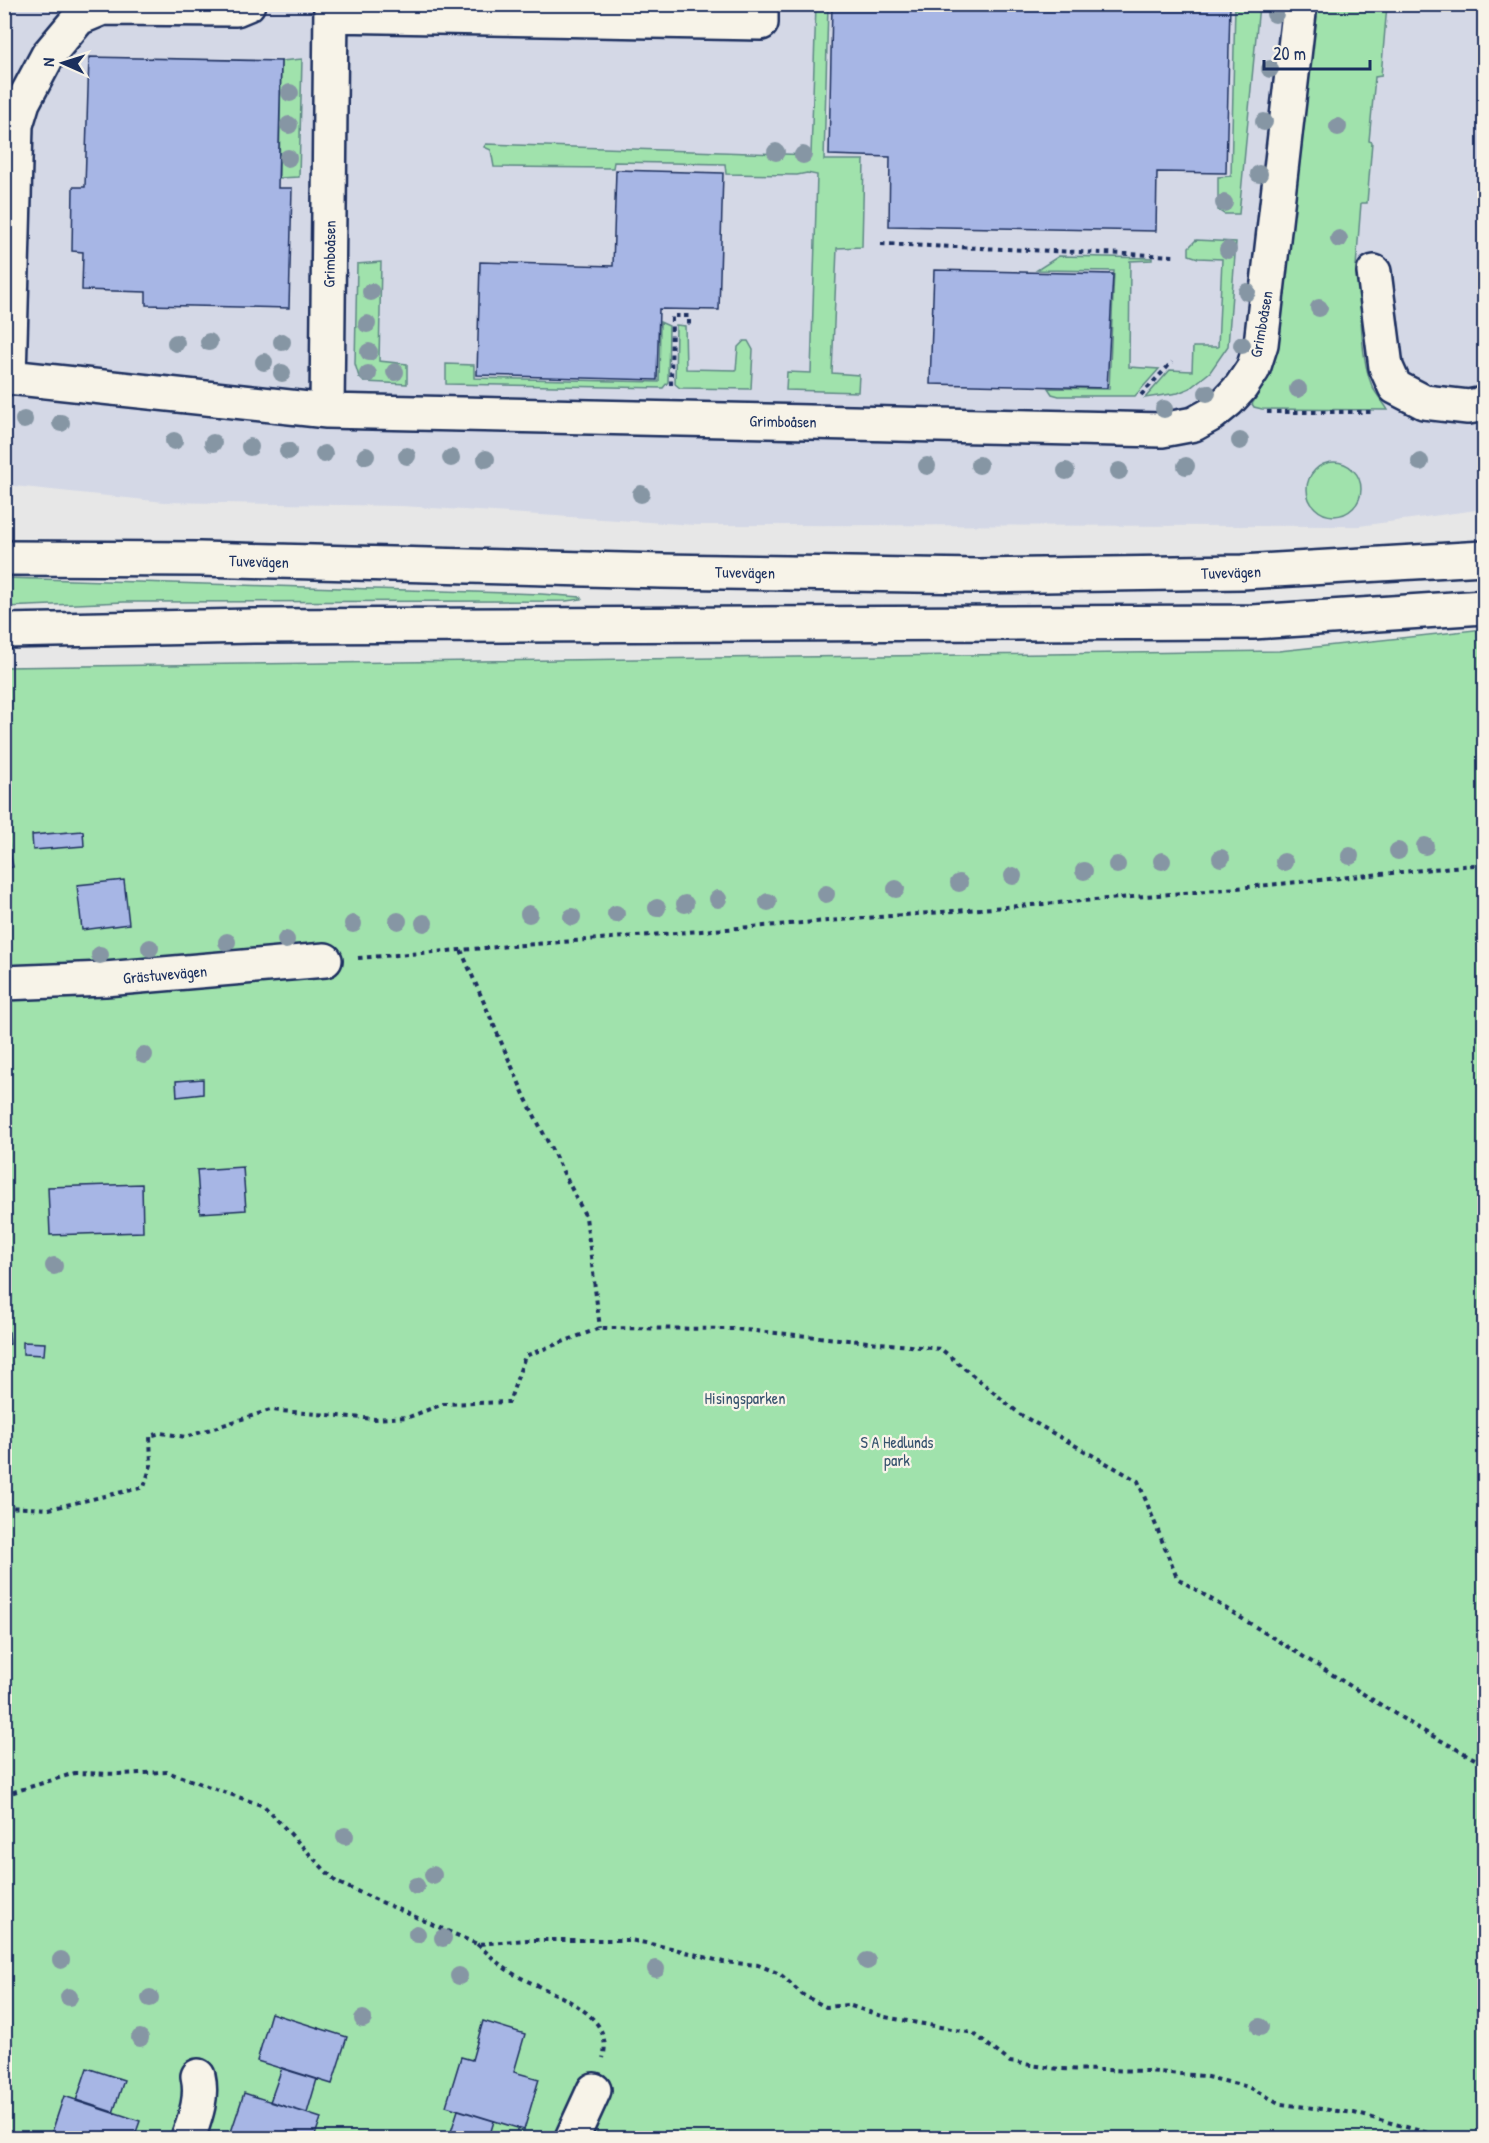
<svg xmlns="http://www.w3.org/2000/svg" width="1489" height="2143" font-family="'Patrick Hand',sans-serif">
<rect width="100%" height="100%" fill="#e7e7e7"/>
<filter id="ink" filterUnits="userSpaceOnUse"><feTurbulence type="fractalNoise" baseFrequency=".0167" numOctaves="2"/><feDisplacementMap in="SourceGraphic" scale="12" xChannelSelector="R" yChannelSelector="G"/><feConvolveMatrix kernelMatrix="1 2 1 2 8 2 1 2 1" color-interpolation-filters="sRGB"/></filter>
<g filter="url(#ink)">
<path fill="#d4d8e6" d="M5,5H1484V509L1359,526L695,525L402,506L164,502L5,485Z"/>
<path fill="#a0e2ac" stroke="#5e8885" stroke-width="1.5" d="M816,5H828L824,160H864L862,247L837,248L832,373L859,375L858,392L786,390L787,372L811,373L817,175L807,173L797,175L726,174L725,164L614,162L613,168L494,167L491,150L484,147L486,144L811,155Z
M1235,5H1259L1239,214H1224L1218,210V177L1231,176Z
M1314,5H1387L1381,76L1375,77L1369,141L1372,142L1367,203H1361L1356,267L1360,268C1361,302 1359,355 1372,386C1376,395 1383,401 1388,410L1262,409L1254,407L1252,404C1268,380 1275,364 1280,336Z
M302,59L299,177L279,178L281,61Z
M1196,240L1236,242L1228,346L1210,372L1190,388L1178,393L1145,398L1170,370L1192,371L1193,347H1218L1222,259L1198,258L1189,255V247Z
M1059,256L1152,258V260L1130,261L1129,367L1159,369L1135,396H1059L1052,394L1048,388L1109,389L1114,271L1037,270Z
M381,262L379,361L407,364V384L364,382L359,377L355,364L357,264Z
M660,322L669,326L668,382L663,388L446,384V364L474,365V378L659,382Z
M676,325L685,326L686,369L736,370L738,347L744,341H748L753,350L751,389L680,388L675,384Z
M1307 489a27 27 0 1 1 54 0a27 27 0 1 1-54 0Z
M5,578L541,594L581,597L582,599L566,601L124,602L5,607Z
M1484,629V2138H5L4,667L1279,651Z"/>
<path fill="#a7b6e5" stroke="#1b2f5e" stroke-width="1.5" d="M832,4H1230L1226,173L1157,172L1156,231L889,226L890,157L829,155Z
M89,57L281,61L278,188H292L289,308L146,305V292L82,290L83,252L72,251L73,187H85Z
M616,170L723,173L719,310L659,309L657,380L477,375L480,262L613,266Z
M934,270L1113,274L1107,388L930,384Z
M83,831L84,846L33,850L32,835Z
M8,842L13,867L4,869V843Z
M124,880L129,924L82,930L77,885Z
M203,1079V1094L177,1097L176,1081Z
M243,1167L246,1210L200,1213L197,1170Z
M142,1184L143,1232L50,1235L48,1187Z
M4,1332H9L10,1344L4,1345Z
M23,1342L45,1343L44,1355L23,1354Z
M271,2013L347,2037L332,2084L257,2061Z
M483,2021L525,2034L514,2072L539,2079L524,2130L446,2106L461,2057L472,2060Z
M87,2068L124,2080L113,2113L76,2101Z
M282,2068L317,2079L307,2113L270,2102Z
M244,2093L321,2118L314,2138H229Z
M64,2096L140,2121L134,2138H50Z
M458,2110L494,2121L489,2138H449Z"/>
<g fill="none" stroke-linecap="round" stroke-linejoin="round">
<defs>
<path id="minor" d="M248,4L236,9L103,8L79,18L48,55L23,102L16,125L9,377L327,411L1162,430L1194,424L1212,414L1228,401L1241,387L1253,369L1261,344L1300,4
M331,15L761,23V4
M1374,272L1386,367L1395,387L1424,402L1468,407L1484,404
M327,411L331,4
M4,983L105,979L325,960
M188,2138C195,2118 203,2098 198,2076
M572,2138L594,2090"/>
<path id="major" d="M4,558L200,559L661,571L978,576L1242,572L1484,558
M4,631L253,626L1253,622L1484,607"/>
</defs>
<use href="#minor" stroke="#1b2f5e" stroke-width="38"/>
<use href="#major" stroke="#1b2f5e" stroke-width="38"/>
<path stroke="#1b2f5e" stroke-width="4" stroke-dasharray="4.5 4.5" stroke-linecap="butt" d="M881,244L1176,256
M671,385L672,316H689V325
M1141,395L1172,362
M1267,412H1371
M461,950L526,1099L586,1217L600,1328
M358,958L1196,892L1484,864
M4,1507L49,1509L144,1487L151,1465L150,1436L161,1433L186,1437L270,1410L375,1419L409,1417L443,1404L509,1402L525,1356L600,1328L735,1329L941,1349L1021,1415L1138,1481L1177,1578L1418,1728L1484,1764
M4,1795L75,1773L119,1774L167,1772L264,1806L336,1882L477,1944L527,1940H630L671,1948L723,1962L758,1965L780,1974L803,1995L826,2007L848,2005L885,2017L973,2033L1010,2062L1059,2069L1147,2071L1203,2076L1249,2087L1281,2104L1354,2113L1447,2138
M477,1944C488,1953 498,1964 509,1971C538,1991 617,2007 603,2058"/>
<use href="#minor" stroke="#f7f3e8" stroke-width="33"/>
<use href="#major" stroke="#f7f3e8" stroke-width="33"/>
</g>
<g fill="#8696a4">
<circle cx="1275" cy="14" r="9"/>
<circle cx="1270" cy="69" r="9"/>
<circle cx="290" cy="93" r="9"/>
<circle cx="1264" cy="122" r="9"/>
<circle cx="289" cy="125" r="9"/>
<circle cx="1338" cy="127" r="9"/>
<circle cx="776" cy="152" r="9"/>
<circle cx="803" cy="155" r="9"/>
<circle cx="288" cy="158" r="9"/>
<circle cx="1259" cy="174" r="9"/>
<circle cx="1224" cy="203" r="9"/>
<circle cx="1339" cy="239" r="9"/>
<circle cx="1228" cy="250" r="9"/>
<circle cx="371" cy="292" r="9"/>
<circle cx="1247" cy="292" r="9"/>
<circle cx="1319" cy="308" r="9"/>
<circle cx="367" cy="324" r="9"/>
<circle cx="209" cy="342" r="9"/>
<circle cx="282" cy="342" r="9"/>
<circle cx="176" cy="343" r="9"/>
<circle cx="1242" cy="345" r="9"/>
<circle cx="369" cy="352" r="9"/>
<circle cx="264" cy="362" r="9"/>
<circle cx="395" cy="372" r="9"/>
<circle cx="282" cy="373" r="9"/>
<circle cx="368" cy="374" r="9"/>
<circle cx="1298" cy="389" r="9"/>
<circle cx="1207" cy="393" r="9"/>
<circle cx="1164" cy="409" r="9"/>
<circle cx="24" cy="420" r="9"/>
<circle cx="61" cy="423" r="9"/>
<circle cx="174" cy="441" r="9"/>
<circle cx="1240" cy="441" r="9"/>
<circle cx="213" cy="443" r="9"/>
<circle cx="250" cy="447" r="9"/>
<circle cx="288" cy="451" r="9"/>
<circle cx="324" cy="454" r="9"/>
<circle cx="366" cy="456" r="9"/>
<circle cx="407" cy="456" r="9"/>
<circle cx="451" cy="458" r="9"/>
<circle cx="486" cy="459" r="9"/>
<circle cx="1420" cy="462" r="9"/>
<circle cx="979" cy="465" r="9"/>
<circle cx="927" cy="466" r="9"/>
<circle cx="1186" cy="466" r="9"/>
<circle cx="1066" cy="471" r="9"/>
<circle cx="1119" cy="471" r="9"/>
<circle cx="641" cy="494" r="9"/>
<circle cx="1425" cy="846" r="9"/>
<circle cx="1398" cy="851" r="9"/>
<circle cx="1350" cy="856" r="9"/>
<circle cx="1221" cy="858" r="9"/>
<circle cx="1162" cy="861" r="9"/>
<circle cx="1284" cy="862" r="9"/>
<circle cx="1117" cy="865" r="9"/>
<circle cx="1084" cy="871" r="9"/>
<circle cx="1013" cy="876" r="9"/>
<circle cx="959" cy="883" r="9"/>
<circle cx="896" cy="889" r="9"/>
<circle cx="826" cy="894" r="9"/>
<circle cx="718" cy="899" r="9"/>
<circle cx="768" cy="902" r="9"/>
<circle cx="685" cy="904" r="9"/>
<circle cx="657" cy="908" r="9"/>
<circle cx="529" cy="914" r="9"/>
<circle cx="616" cy="914" r="9"/>
<circle cx="572" cy="917" r="9"/>
<circle cx="398" cy="921" r="9"/>
<circle cx="424" cy="923" r="9"/>
<circle cx="353" cy="924" r="9"/>
<circle cx="286" cy="940" r="9"/>
<circle cx="227" cy="942" r="9"/>
<circle cx="150" cy="948" r="9"/>
<circle cx="100" cy="955" r="9"/>
<circle cx="144" cy="1055" r="9"/>
<circle cx="54" cy="1266" r="9"/>
<circle cx="345" cy="1836" r="9"/>
<circle cx="433" cy="1875" r="9"/>
<circle cx="416" cy="1886" r="9"/>
<circle cx="417" cy="1934" r="9"/>
<circle cx="443" cy="1938" r="9"/>
<circle cx="61" cy="1960" r="9"/>
<circle cx="867" cy="1961" r="9"/>
<circle cx="656" cy="1969" r="9"/>
<circle cx="459" cy="1976" r="9"/>
<circle cx="69" cy="1997" r="9"/>
<circle cx="150" cy="1998" r="9"/>
<circle cx="363" cy="2019" r="9"/>
<circle cx="1260" cy="2027" r="9"/>
<circle cx="140" cy="2038" r="9"/>
</g>
</g>
<g text-anchor="middle" dominant-baseline="central" stroke-width="4.5" stroke-linejoin="round" paint-order="stroke">
<g font-size="16" fill="#1b2f5e" stroke="#f7f3e8">
<text transform="translate(329 254) rotate(-89)">Grimboåsen</text>
<text transform="translate(1261 324) rotate(-80)">Grimboåsen</text>
<text transform="translate(783 421) rotate(1)">Grimboåsen</text>
<text transform="translate(259 561) rotate(2)">Tuvevägen</text>
<text transform="translate(745 572) rotate(1)">Tuvevägen</text>
<text transform="translate(1231 572) rotate(-2)">Tuvevägen</text>
<text transform="translate(165 974) rotate(-5)">Grästuvevägen</text>
</g>
<g font-size="16" fill="#36536e" stroke="#f7f3e8">
<text x="745" y="1398">Hisingsparken</text>
<text x="897" y="1442">S A Hedlunds<tspan x="897" dy="18">park</tspan></text>
</g>
</g>
<rect width="1489" height="2143" fill="none" stroke="#f7f3e8" stroke-width="24"/>
<rect x="12" y="12" width="1465" height="2119" fill="none" stroke="#1b2f5e" stroke-width="2" filter="url(#ink)"/>
<g transform="translate(63 63) rotate(273)" stroke="#f7f3e8" stroke-width="4.5" paint-order="stroke">
<path d="M0-4.5L10 22L0 15L-10 22Z" fill="#1b2f5e"/>
<text y="-9" font-size="16" font-weight="bold" text-anchor="middle" fill="#1b2f5e">N</text>
</g>
<path d="M1264 60v9h106v-9" fill="none" stroke="#1b2f5e" stroke-width="3"/>
<text x="1273" y="60" font-size="18" fill="#1b2f5e" stroke="#f7f3e8" stroke-width="4.5" paint-order="stroke">20 m</text>
</svg>
